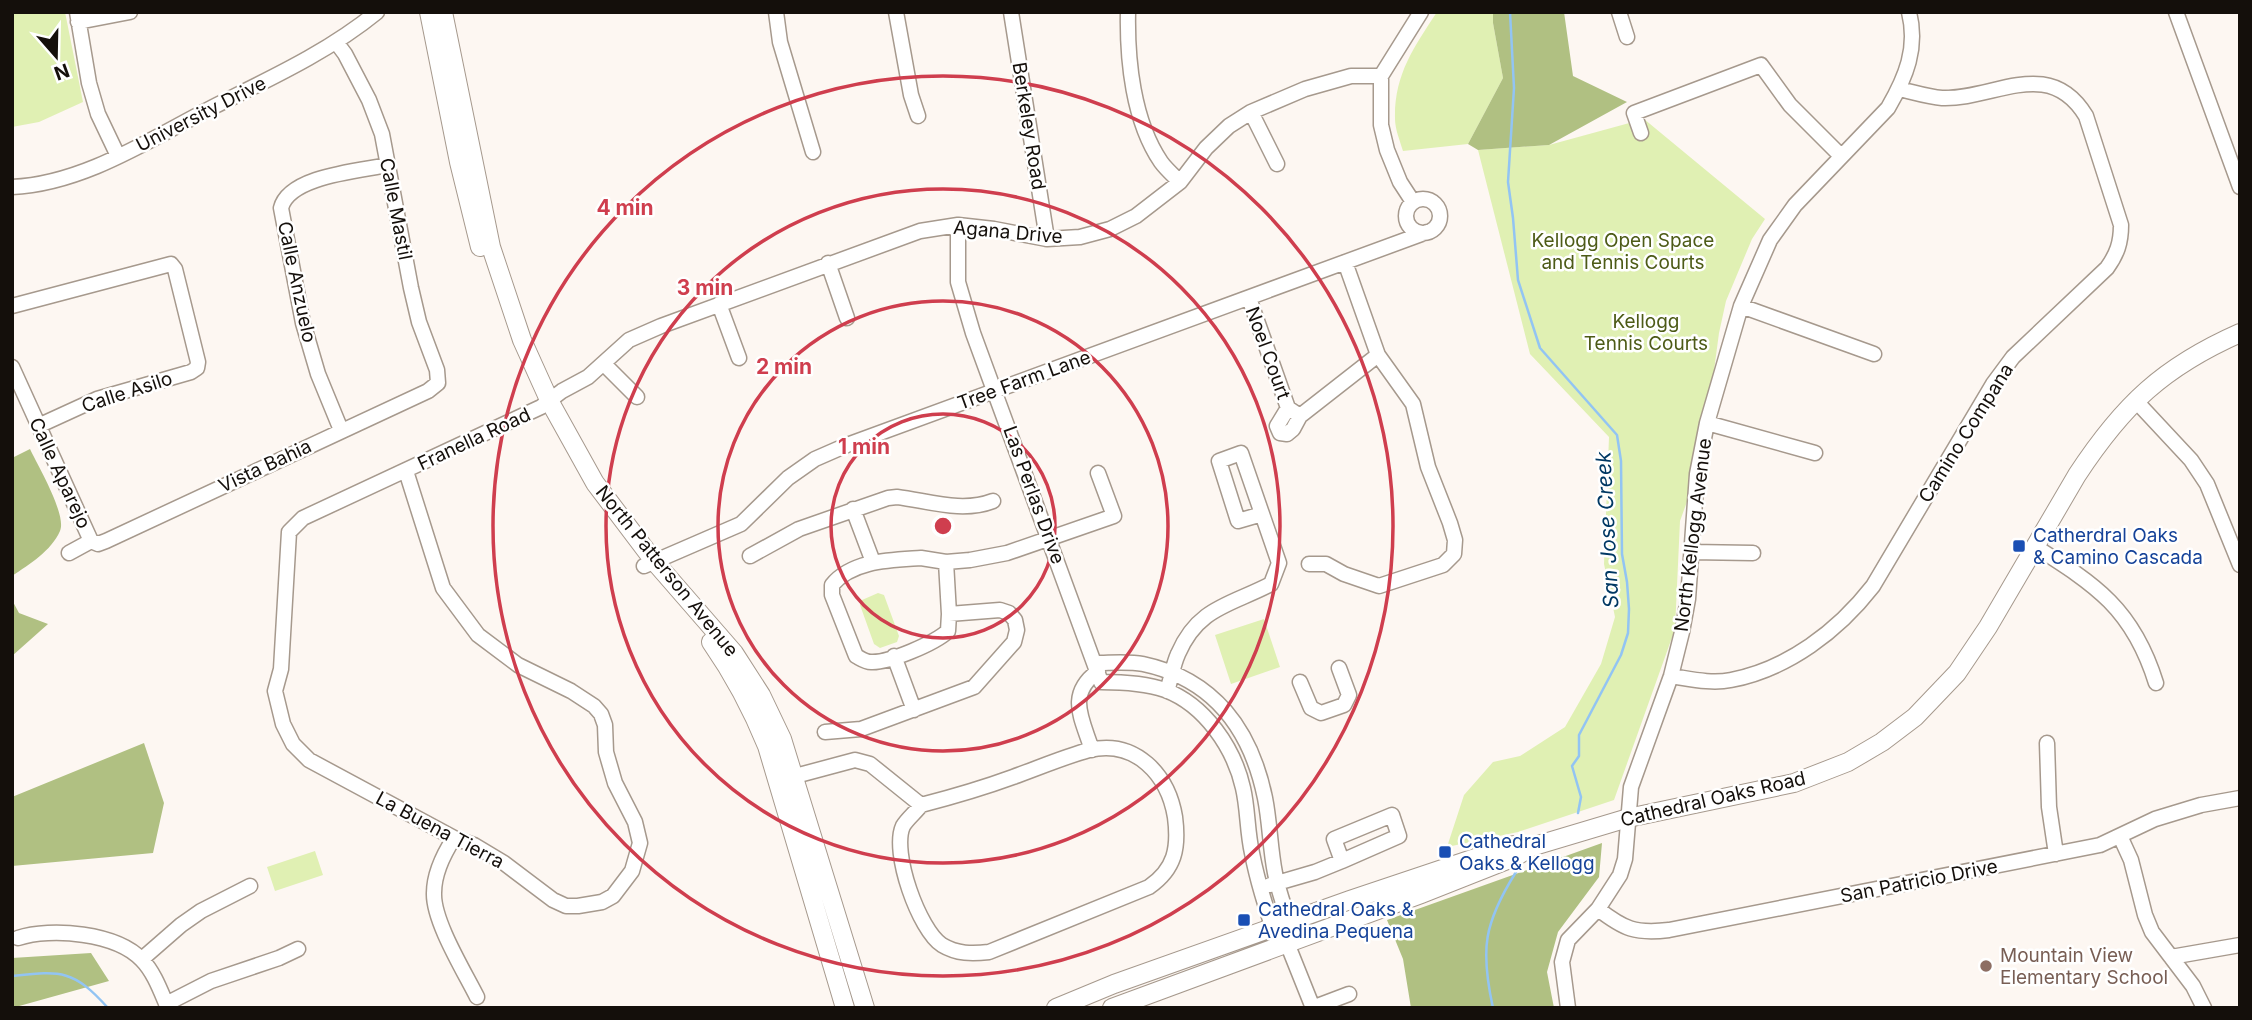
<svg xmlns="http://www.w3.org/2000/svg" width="2252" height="1020" font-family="Inter,sans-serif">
<rect width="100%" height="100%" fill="#fdf7f2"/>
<path fill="#e0f0b3" d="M12,12H65L83,102L39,122L12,127Z
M1437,12H1493V23L1503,78L1468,144L1403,151C1400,141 1395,129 1395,119C1394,75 1414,47 1437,12Z
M1644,119L1765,219L1752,239L1726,301L1719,333L1707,423L1697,474L1680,521L1675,629L1614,800L1518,832L1447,847L1464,795L1493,762L1520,756L1565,727L1601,664L1615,617L1604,564L1609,437L1530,354L1478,150L1549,145Z
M878,593L884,595L899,636L897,642L880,648L874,644L860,605L862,600Z
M1264,619L1280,667L1231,684L1215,635Z
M315,851L323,875L275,891L267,867Z"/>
<path fill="#b0c082" d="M1493,12H1564L1573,76L1627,102L1549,145L1478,150L1468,144L1503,78L1493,23Z
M30,449C38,466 67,515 60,531C51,551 30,564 12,576V458Z
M12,600L19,613L48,624L12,656Z
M144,743L164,803L153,853L12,866V797Z
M1602,843L1599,877L1558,932L1547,972L1554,1008H1411L1403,959L1387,920Z
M91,953L109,981L12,1008V958Z"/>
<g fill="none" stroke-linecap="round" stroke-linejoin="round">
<path stroke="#92c4f3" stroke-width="2.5" d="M1510,12L1514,88L1508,182L1513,218L1518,280L1540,348L1617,435L1621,461L1622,554L1627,582L1629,609L1628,633L1621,655L1579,735V756L1572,766L1581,797L1578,813
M12,976C61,971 73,969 108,1008
M1493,1008C1480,949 1484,923 1516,872"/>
<defs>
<path id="minor" d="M77,12L89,83L98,114L118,156
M776,12L780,42L813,152
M896,12L911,95L918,116
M1011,12L1047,239
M1128,12C1127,60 1133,121 1161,162C1166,169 1174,176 1180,182
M1619,12L1627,37
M2176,12L2240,187
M78,22L130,12
M1251,112L1277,164
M1641,133L1634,113L1761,65L1790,105L1841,156
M12,187C84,184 152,138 215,106C271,78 328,52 377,12
M1406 216a17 17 0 1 1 34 0a17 17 0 1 1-34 0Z
M1413,202L1400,182L1387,150L1381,125V76L1421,12
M958,225V282L973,333L1101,682C1123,682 1145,683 1165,690C1205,705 1234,748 1243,788C1248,809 1247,831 1252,853C1258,885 1268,915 1279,946
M828,263L847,318
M1249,298L1288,408L1300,416L1378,355
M719,304L739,358
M12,306L171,264L175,269L198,362L197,368L191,372L97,399L38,426
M1741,306L1874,354
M604,364L637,397
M12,367L91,541
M2135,400L2191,460L2207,484L2240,565
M1288,408L1277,426L1280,433L1287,434L1293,429L1300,416
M1707,423L1815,453
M341,430L318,374L303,323L281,208C289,176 359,171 388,165
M406,471L443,588L478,635L518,665L571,691L594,706L601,714L605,725L606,752L615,783L635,822L640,843L632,871L613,896L602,902L578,906H566L553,900L504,863L474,845L454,838L309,760L293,744L283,724L275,691L281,669L289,532L303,518L541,407L562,391L588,377L629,340L661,326L920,231L958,225L994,229L1047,239L1080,237L1110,229L1136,216L1180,182L1206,148L1229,126L1251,112L1305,89L1351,76H1381
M853,509L873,562
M91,541L98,544L106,541L428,391L438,383L437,370L419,322L411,288L382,134L369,100L345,54L336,42
M2034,546C2096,585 2133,609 2156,683
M1691,552L1753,553
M69,553L91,541
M750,556L799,529L888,498L897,497C929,501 962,513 993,501
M921,558L946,562L949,614L948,631C935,643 889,663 871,662C865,662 860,658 856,656L832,595V585C852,560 892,560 921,558Z
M946,562L970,560L1007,553L1114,516L1098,473
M1309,564H1326L1344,574L1379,586L1443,565L1454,554L1455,540L1450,523L1428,467L1413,404L1378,355L1345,262
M644,566L741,524L788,478L815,459L847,445L1427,232
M894,656L914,710
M1095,663C1110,663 1128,661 1143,664C1214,679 1251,730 1265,798C1270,823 1270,848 1275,873C1279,895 1288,918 1296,940
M1671,676C1691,679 1711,684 1731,680C1788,669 1838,631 1873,586L1993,384L2013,357L2107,268C2117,254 2121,243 2121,225L2086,116C2049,55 1994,100 1942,98C1928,97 1913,92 1899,89
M1300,682L1311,708L1321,713L1344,705L1349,695L1339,668
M1167,691C1171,679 1173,665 1178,654C1198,607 1231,605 1271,584L1279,563L1241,453L1219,461L1238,521L1262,514
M825,732L861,729L974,687L1014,642L1017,630L1015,620L1009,613L1000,610L949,614
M2047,743L2049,807L2056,854
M1092,750C1082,718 1066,695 1098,671
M784,779L855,760L870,764L921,805C952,797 983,788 1013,777C1038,768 1064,757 1089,750C1136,739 1168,775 1175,817C1179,848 1175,869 1149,887L989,952C972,954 957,954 942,945C919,930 891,852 903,826C907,819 916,812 921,805
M2120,836L2131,860L2145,915L2152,932L2193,986L2204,1008
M454,838C443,855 434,873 434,893C433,921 464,971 477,997
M1270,885L1315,872L1342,861L1334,839L1392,815L1399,836L1342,861
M1598,909C1624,929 1635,934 1669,930L2100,845L2155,819L2201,805L2240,798
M18,938C51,927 117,933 142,960C154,972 161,992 168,1008
M1287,943L1313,1008
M2171,957L2240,945
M142,959L181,925L201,911L250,886
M166,1004L211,981L279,958L298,949
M1312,1008L1349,994
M1568,1008L1562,962L1568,940L1598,909L1620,875L1625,859L1631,787L1671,676L1682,632L1688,599L1697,474L1707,423L1741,306L1770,240L1795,205L1888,108C1906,77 1918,48 1909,12"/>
<path id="major" d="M429,12L459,162L480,247
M443,12L491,247L522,340L550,402L595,483L654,561L734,653L761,695L782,739L865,1008
M711,642C734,675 752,709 767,746L845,1008
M1056,1008L1114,984L1350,900L1514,845L1527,846
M1112,1008L1421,894L1515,857L1531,847L1628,818L1794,783L1848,762L1882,742L1915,717L1957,673L1988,627L2077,475C2123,405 2163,367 2240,333"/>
</defs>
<use href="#minor" stroke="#a6998d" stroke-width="17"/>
<use href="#major" stroke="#a6998d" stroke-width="20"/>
<use href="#minor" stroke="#fff" stroke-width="14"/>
<use href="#major" stroke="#fff" stroke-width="18"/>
</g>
<g fill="none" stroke="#cf3e4e" stroke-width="3.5">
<circle cx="943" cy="526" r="112"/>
<circle cx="943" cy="526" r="225"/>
<circle cx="943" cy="526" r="337"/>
<circle cx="943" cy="526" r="450"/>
</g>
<g fill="#1a4fb4" stroke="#fff" stroke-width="2.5">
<rect x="2012" y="539" width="14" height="14" rx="3.5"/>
<rect x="1438" y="845" width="14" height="14" rx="3.5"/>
<rect x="1237" y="913" width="14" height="14" rx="3.5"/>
</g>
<circle fill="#8d6e63" stroke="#fff" stroke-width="2.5" cx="1986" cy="966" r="7"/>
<g text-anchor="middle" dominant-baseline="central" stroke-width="5" stroke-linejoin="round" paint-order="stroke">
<g font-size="19" fill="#140f0b" stroke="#fff">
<text transform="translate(201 114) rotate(-27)">University Drive</text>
<text transform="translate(1029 126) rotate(81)">Berkeley Road</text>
<text transform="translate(396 209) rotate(79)">Calle Mastil</text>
<text transform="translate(1008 232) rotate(5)">Agana Drive</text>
<text transform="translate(297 282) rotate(78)">Calle Anzuelo</text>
<text transform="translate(1268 353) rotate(70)">Noel Court</text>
<text transform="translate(1024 380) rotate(-20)">Tree Farm Lane</text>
<text transform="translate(127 392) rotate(-18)">Calle Asilo</text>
<text transform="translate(1966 433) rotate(-58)">Camino Compana</text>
<text transform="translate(474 439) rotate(-25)">Franella Road</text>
<text transform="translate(265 466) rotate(-25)">Vista Bahia</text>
<text transform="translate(60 473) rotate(65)">Calle Aparejo</text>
<text transform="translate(1034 495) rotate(70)">Las Perlas Drive</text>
<text transform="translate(1693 535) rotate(-83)">North Kellogg Avenue</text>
<text transform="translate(667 571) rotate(51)">North Patterson Avenue</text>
<text transform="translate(1713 799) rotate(-13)">Cathedral Oaks Road</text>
<text transform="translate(440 830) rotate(28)">La Buena Tierra</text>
<text transform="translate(1919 881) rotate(-11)">San Patricio Drive</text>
</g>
<g font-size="19" fill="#4d5b17" stroke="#fff">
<text x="1623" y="240">Kellogg Open Space<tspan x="1623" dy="22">and Tennis Courts</tspan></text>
<text x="1646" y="321">Kellogg<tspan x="1646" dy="22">Tennis Courts</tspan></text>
</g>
<g font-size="19" fill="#164399" stroke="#fff" text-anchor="start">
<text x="2033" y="535">Catherdral Oaks<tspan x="2033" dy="22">&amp; Camino Cascada</tspan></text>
<text x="1459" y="841">Cathedral<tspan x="1459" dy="22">Oaks &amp; Kellogg</tspan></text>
<text x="1258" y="909">Cathedral Oaks &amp;<tspan x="1258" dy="22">Avedina Pequena</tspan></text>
</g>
<g font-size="19" fill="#785e54" stroke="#fff" text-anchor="start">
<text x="2000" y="955">Mountain View<tspan x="2000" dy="22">Elementary School</tspan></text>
</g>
<g font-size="21" font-style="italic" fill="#003863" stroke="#fff">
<text transform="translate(1607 530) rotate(-93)">San Jose Creek</text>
</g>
</g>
<circle cx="943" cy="526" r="10" fill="#cf3e4e" stroke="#fff" stroke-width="3.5"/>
<g font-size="21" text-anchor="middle" font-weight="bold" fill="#cf3e4e" stroke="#fff" stroke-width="5" stroke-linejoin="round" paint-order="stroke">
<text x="625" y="215">4 min</text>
<text x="705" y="295">3 min</text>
<text x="784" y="374">2 min</text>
<text x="864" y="454">1 min</text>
</g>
<rect width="2252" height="1020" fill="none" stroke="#140f0b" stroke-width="28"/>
<g transform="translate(56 56) rotate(160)" stroke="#ffffff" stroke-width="5" paint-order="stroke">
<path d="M0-5L12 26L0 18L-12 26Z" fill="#140f0b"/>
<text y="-10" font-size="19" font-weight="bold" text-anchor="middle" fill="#140f0b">N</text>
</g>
</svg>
